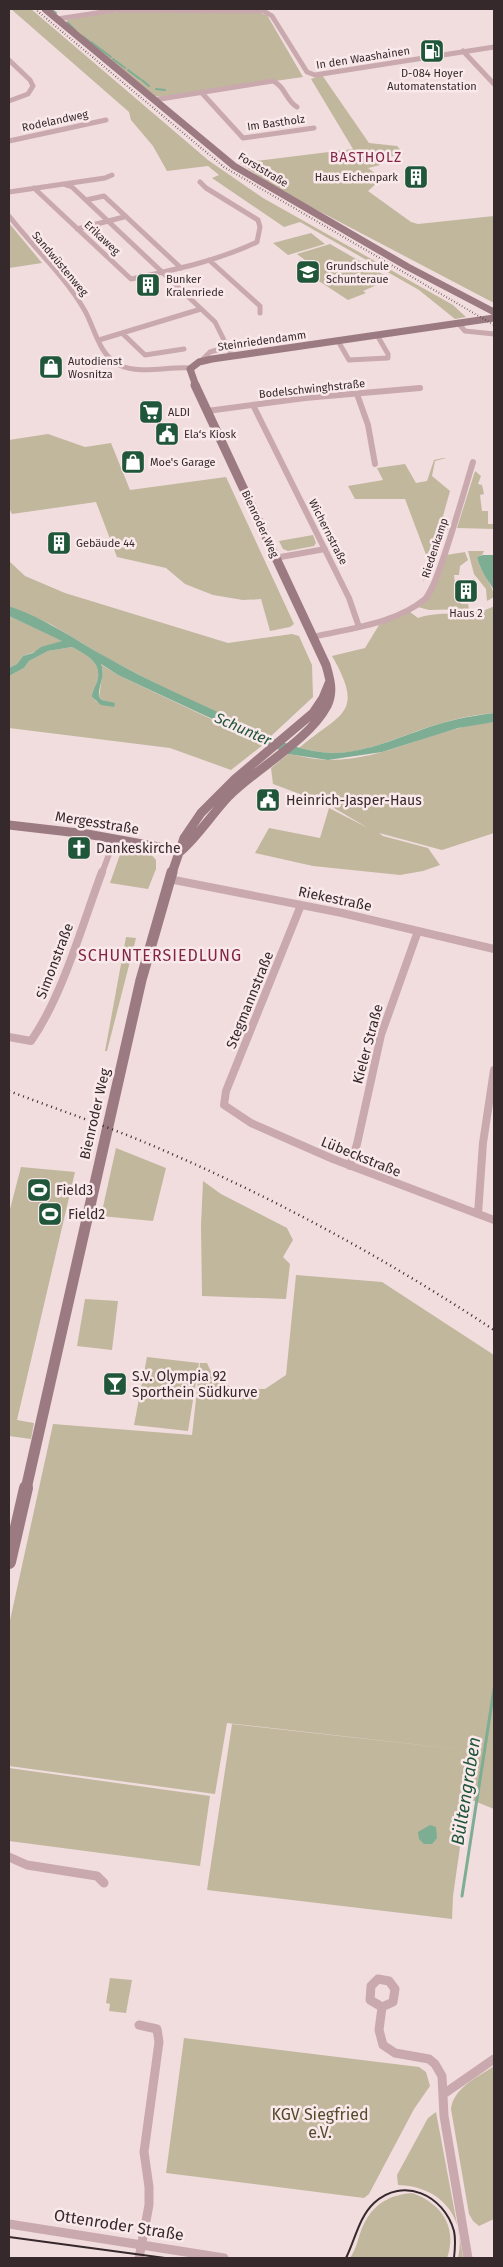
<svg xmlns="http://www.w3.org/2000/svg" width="503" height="2267" font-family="'Fira Sans',sans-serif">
<rect width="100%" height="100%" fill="#f1ddde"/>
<path fill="#c0b79d" d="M11,9H31L208,160L263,198L453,305L466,317L455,319L419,290L300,222L284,227L212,178L219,175L208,166L167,171L153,146L131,120L129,112Z
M128,11L257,12L267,15L303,77L161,97L154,96L66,23L67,20L86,16Z
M322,75L369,143L397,146L404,154L383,158L381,159L380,165L368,168L376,174L378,182L368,191L411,222L418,224L494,216V303L277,189L240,163L353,149L311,79Z
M9,223L42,263L9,268Z
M311,233L325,244L288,255L273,243Z
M330,244L391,279L363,291L366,293L348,300L302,270L309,263L297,254Z
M48,434L85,447L111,443L130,490L226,477L294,624L290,627L270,631L261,599L243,600L213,595L185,584L166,568L117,557L96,502L12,514L9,508V440Z
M443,458H446L435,461L432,476L450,491L443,516L448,530H443L423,583L428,560L405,499H355L348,486L383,480L377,468L405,464L416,483L427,481L434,460Z
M475,471L481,476L478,484L482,485L484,494L480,495L482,511H488V524H494V529L457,528Z
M313,535L316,543L314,546L288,551L283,549L279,541Z
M468,551H484L482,555L477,557C480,573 494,585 494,597L487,601L486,589L474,574Z
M465,552L468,560L460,566L459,575H454L456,593H462L461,604H468L469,609L429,610L418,607L446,555Z
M9,561L25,576L65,593L228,643L292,634L299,636L312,665L313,697L270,737L170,691L107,658L52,625L9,606Z
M494,606V713C469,715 447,721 423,729C394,739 364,753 334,753C322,753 310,750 299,748C340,713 366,715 332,656L365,648L379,625L410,612L418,618C442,609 471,619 494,606Z
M9,616L63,641C47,645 37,652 23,656L17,664L9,668Z
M72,647C86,655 103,662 97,682C95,687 92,691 92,697L97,702L115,704L102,700L99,697L103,670L100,664L118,675L264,744L231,770L170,748L9,728V676L24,668L29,661L48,651Z
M494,722V833L442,850L379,833L383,836L428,848L440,865L423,871L400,875L313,866L255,853L269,828L320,838L329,808L368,828L329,805L273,784L271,768L288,754C301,756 316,760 330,760C387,760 438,726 494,722Z
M123,846L149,852L156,860V869L148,889L110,883Z
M126,937L136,938L107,1051H105Z
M116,1148L166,1168L153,1221L101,1216Z
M21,1167L75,1172L17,1420L34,1423L31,1439L9,1436V1213Z
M203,1181L221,1194L287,1228L293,1240L283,1257L290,1264L286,1299L202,1296L201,1225Z
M296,1275L382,1282L494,1355V1809L467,1798L453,1896L452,1919L207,1890L232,1724L474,1751L227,1723L215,1794L9,1766V1625L53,1424L192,1435L200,1363H207L212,1374L232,1388L265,1389L286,1375Z
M85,1299L118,1301L112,1350L77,1346Z
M147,1357L199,1363L188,1431L134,1425Z
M9,1768L210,1796L200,1866L9,1841Z
M110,1978L132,1980L126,2013L109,2011L110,2004L106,2003Z
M184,2038L419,2067L426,2072L430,2086L414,2109L369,2194L364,2198L166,2173Z
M494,2066V2219L479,2226L473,2221L469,2214L451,2109C454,2087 477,2078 494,2066Z
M436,2112L462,2251L463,2258H458C467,2217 440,2186 398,2185L397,2175L428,2118Z
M412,2193C441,2203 458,2227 447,2258H350C357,2248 358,2237 363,2226C373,2204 389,2195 412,2193Z"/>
<path fill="#7dad93" d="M483,555H494V590C487,579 480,570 477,557Z
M9,606C44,618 74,639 106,657C149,682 195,701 239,722C269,737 299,752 333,753C362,753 393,740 421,730C445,721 469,716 494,713V722L458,728L382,752L328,760L288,754L118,675L101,664C106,676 98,685 99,697L102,700L115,703L114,707L101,705L92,697C92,691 95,687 97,682C103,662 86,655 72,647L48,651L29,661L24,668L9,676V668L17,664L23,656L33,653L41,647L62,641L9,616Z
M430,1825L436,1827L437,1838L432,1844H424L419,1839L418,1832Z"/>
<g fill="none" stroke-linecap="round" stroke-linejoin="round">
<path stroke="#7dad93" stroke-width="2" d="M51,9L56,13
M68,23L76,31
M82,36L89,41
M91,42L111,57
M113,59L125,68
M128,70L140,79
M142,80L149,86
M156,89L165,90"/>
<path stroke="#7dad93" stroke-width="3" d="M462,1896L494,1689"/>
<path stroke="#c9a9ad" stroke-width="5" d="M57,19L116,10L264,11L272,16L307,72L315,75L494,47
M463,51L494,84
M9,60L30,80L33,86L28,94L9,101
M201,92L243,138L314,128
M154,100L273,81C285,86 286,101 297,107
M9,141L106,120
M63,184L72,187L215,322L232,356
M34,188L131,279C174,270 217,261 257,242L260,227L258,220L206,188L200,182
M9,192L105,178L112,175
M86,200L104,196L181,268
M9,216C34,248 65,276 85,311C95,329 99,355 119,365C141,375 168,366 191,368
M77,229L124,217
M209,260L260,306V313
M458,323L465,331L494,334
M122,333L145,355L184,349
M99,340L201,309
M338,341L349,360L388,358V354L377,335
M201,361L210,352L228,347"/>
<path stroke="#c9a9ad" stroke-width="6" d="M357,394L368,425L375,464
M253,405L349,598L359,627
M207,411L305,398L420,388
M275,558L325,549
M313,637C350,628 395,624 425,599C437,590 466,484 473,462
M102,873L115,838"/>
<path stroke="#c9a9ad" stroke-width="8" d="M169,879L342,913L494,949
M301,905L226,1091L224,1105L251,1123L333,1159L494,1220
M9,1037L31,1041C63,995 82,925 102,872
M350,1166L357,1144L381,1035L418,931
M478,1214L483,1143L494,1070"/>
<path stroke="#c9a9ad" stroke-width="9" d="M9,1857L27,1865L97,1876L104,1883
M378,1979L389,1981L395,1989L393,2002L382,2007L370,2000L371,1986Z
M382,2007L379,2030L383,2045L395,2053L429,2059L435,2064L442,2076L444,2116L468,2258
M139,2025L157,2029L159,2042L144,2152L149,2187V2205L139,2258
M445,2093L494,2059
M9,2224L224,2258"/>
<path stroke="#9c7a82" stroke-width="7" d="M45,9L234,166L408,267L494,312
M196,386L190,369L199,362L212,359L494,318"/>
<path stroke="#9c7a82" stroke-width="9" d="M9,825L87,834L181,851
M181,851C199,835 212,814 229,796C257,768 309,740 327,706C334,692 330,679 326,665L195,385
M172,873L184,838L201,813L235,779L313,713L323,698L330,681"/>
<path stroke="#9c7a82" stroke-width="11" d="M26,1489L141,980L172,872"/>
<path stroke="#9c7a82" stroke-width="14" d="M9,1562L26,1488"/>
<path stroke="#36292c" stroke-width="2" d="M9,2237L165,2258
M346,2258C355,2240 359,2217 374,2203C403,2176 444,2195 454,2231C456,2240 455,2249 454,2258"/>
<path stroke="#36292c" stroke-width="2" stroke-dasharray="0.5 2.5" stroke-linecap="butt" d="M35,9L224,167L494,325"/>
<path stroke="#36292c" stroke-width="2.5" stroke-dasharray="1 4" stroke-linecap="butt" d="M9,1091C56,1109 104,1125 151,1145C271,1196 385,1258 494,1330"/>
</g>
<defs>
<symbol id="fuel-square" viewBox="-11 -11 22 22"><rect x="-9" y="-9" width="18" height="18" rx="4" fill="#20563a" stroke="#f9e9ea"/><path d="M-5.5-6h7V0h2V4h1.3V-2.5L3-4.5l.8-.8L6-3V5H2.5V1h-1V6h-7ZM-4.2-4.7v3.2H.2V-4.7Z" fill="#fff"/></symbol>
<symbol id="building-square" viewBox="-11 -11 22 22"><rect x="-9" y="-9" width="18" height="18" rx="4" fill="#20563a" stroke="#f9e9ea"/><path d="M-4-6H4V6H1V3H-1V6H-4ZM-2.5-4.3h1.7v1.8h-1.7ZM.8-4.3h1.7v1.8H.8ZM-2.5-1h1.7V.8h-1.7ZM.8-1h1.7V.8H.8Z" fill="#fff"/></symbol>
<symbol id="school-square" viewBox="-11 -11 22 22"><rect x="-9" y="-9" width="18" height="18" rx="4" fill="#20563a" stroke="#f9e9ea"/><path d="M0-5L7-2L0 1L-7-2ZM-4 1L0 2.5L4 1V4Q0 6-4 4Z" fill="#fff"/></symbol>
<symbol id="shop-square" viewBox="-11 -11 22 22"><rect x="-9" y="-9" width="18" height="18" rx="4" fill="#20563a" stroke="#f9e9ea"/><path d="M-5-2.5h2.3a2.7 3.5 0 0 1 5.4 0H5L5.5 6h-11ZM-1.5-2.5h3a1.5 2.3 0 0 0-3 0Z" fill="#fff"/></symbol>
<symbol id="supermarket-square" viewBox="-11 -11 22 22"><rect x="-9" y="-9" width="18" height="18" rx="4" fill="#20563a" stroke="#f9e9ea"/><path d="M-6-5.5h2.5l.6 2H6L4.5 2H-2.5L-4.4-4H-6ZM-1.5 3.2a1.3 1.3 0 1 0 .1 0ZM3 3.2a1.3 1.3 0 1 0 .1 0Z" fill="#fff"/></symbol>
<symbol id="civic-square" viewBox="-11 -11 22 22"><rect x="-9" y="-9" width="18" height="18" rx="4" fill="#20563a" stroke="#f9e9ea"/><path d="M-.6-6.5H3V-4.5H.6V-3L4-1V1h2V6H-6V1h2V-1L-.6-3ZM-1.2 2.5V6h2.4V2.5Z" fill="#fff"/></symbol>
<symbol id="church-square" viewBox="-11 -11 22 22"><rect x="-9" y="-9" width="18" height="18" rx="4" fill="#20563a" stroke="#f9e9ea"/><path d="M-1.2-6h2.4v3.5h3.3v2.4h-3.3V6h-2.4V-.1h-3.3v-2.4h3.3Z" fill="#fff"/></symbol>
<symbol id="stadium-square" viewBox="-11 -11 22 22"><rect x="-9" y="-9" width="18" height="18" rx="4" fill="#20563a" stroke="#f9e9ea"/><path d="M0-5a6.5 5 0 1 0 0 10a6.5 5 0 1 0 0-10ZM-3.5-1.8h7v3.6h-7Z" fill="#fff"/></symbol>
<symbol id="bar-square" viewBox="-11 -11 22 22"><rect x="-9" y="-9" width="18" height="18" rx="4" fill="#20563a" stroke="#f9e9ea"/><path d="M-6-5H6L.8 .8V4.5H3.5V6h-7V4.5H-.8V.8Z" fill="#fff"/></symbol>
</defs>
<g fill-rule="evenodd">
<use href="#fuel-square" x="418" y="37" width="28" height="28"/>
<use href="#building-square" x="402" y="163" width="28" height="28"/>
<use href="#school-square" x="294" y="258" width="28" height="28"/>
<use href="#building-square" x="134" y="271" width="28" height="28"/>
<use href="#shop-square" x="37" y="353" width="28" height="28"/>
<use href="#supermarket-square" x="137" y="398" width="28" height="28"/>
<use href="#civic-square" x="153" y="420" width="28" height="28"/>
<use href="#shop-square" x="119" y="448" width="28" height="28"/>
<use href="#building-square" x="45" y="529" width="28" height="28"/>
<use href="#building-square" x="452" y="577" width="28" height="28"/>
<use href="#civic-square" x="254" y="786" width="28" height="28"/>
<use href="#church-square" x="65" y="834" width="28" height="28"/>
<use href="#stadium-square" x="25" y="1176" width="28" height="28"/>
<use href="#stadium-square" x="36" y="1200" width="28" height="28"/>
<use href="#bar-square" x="101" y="1370" width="28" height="28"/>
</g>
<g text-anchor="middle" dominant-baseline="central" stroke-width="5" stroke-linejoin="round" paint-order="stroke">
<g font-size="11" fill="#36292c" stroke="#f9e9ea">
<text transform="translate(363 58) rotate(-9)">In den Waashainen</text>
<text transform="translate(55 121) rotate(-12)">Rodelandweg</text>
<text transform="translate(276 123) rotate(-8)">Im Bastholz</text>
<text transform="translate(263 170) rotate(31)">Forststraße</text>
<text transform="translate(102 238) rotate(43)">Erikaweg</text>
<text transform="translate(60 264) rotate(50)">Sandwüstenweg</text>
<text transform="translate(262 341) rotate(-8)">Steinriedendamm</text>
<text transform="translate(312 389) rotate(-6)">Bodelschwinghstraße</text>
<text transform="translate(260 524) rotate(65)">Bienroder Weg</text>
<text transform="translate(328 532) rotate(63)">Wichernstraße</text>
<text transform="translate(435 548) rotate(-72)">Riedenkamp</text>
</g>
<g font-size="11" fill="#36292c" stroke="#f9e9ea" text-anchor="start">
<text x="432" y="73" text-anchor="middle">D-084 Hoyer<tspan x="432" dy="13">Automatenstation</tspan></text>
<text x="398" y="177" text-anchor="end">Haus Eichenpark</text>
<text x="326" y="266">Grundschule<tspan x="326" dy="13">Schunteraue</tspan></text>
<text x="166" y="279">Bunker<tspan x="166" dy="13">Kralenriede</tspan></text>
<text x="68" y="361">Autodienst<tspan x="68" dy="13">Wosnitza</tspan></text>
<text x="168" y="412">ALDI</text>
<text x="184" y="434">Ela‘s Kiosk</text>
<text x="150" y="462">Moe's Garage</text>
<text x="76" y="543">Gebäude 44</text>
<text x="466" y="613" text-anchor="middle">Haus 2</text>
</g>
<g font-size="14" letter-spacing="1" fill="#822545" stroke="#f9e9ea">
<text x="366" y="157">BASTHOLZ</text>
</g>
<g font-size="14" fill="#36292c" stroke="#f9e9ea" text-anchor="start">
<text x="286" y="800">Heinrich-Jasper-Haus</text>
<text x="96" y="848">Dankeskirche</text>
<text x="56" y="1190">Field3</text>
<text x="68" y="1214">Field2</text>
<text x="132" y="1376">S.V. Olympia 92<tspan x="132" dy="16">Sporthein Südkurve</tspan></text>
</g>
<g font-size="14" fill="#36292c" stroke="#f9e9ea">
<text transform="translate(97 823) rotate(9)">Mergesstraße</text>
<text transform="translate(335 899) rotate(12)">Riekestraße</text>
<text transform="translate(55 961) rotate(-69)">Simonstraße</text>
<text transform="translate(250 1000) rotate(-68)">Stegmannstraße</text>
<text transform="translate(368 1044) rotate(-75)">Kieler Straße</text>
<text transform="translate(95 1114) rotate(-77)">Bienroder Weg</text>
<text transform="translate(361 1157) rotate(22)">Lübeckstraße</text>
</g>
<g font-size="15" font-style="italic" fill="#20563a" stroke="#f9e9ea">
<text transform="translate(243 729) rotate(24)">Schunter</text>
</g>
<g font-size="16" letter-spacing="1" fill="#822545" stroke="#f9e9ea">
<text x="160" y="955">SCHUNTERSIEDLUNG</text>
</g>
<g font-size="16" fill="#544b2d" stroke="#f9e9ea">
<text x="320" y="2114">KGV Siegfried<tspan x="320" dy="18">e.V.</tspan></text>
</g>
<g font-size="16" fill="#36292c" stroke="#f9e9ea">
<text transform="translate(119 2225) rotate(9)">Ottenroder Straße</text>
</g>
<g font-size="18" font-style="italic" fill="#20563a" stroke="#f9e9ea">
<text transform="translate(466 1791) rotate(-81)">Bültengraben</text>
</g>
</g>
<rect width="503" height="2267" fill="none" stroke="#36292c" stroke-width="20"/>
</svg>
